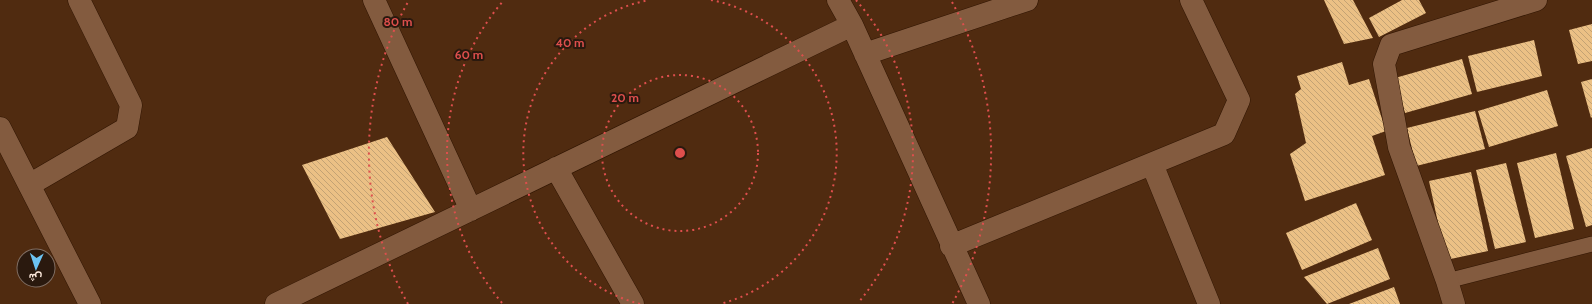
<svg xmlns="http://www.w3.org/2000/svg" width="1592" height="304" font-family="Cabin,Vazirmatn,sans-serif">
<defs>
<pattern id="building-back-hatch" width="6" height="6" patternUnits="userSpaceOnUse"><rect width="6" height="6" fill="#ebc085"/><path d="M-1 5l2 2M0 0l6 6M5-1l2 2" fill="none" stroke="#c3a274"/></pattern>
</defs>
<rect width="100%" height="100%" fill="#502b10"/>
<path fill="url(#building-back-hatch)" d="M1324,0H1353L1373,38L1344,44Z
M1402,0H1419L1426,13L1379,37L1369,18Z
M1592,24V61L1578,64L1569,30Z
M1534,40L1542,76L1477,92L1468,56Z
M1462,59L1472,94L1405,113L1395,78Z
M1342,62L1349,85L1369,79L1386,131L1372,136L1385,175L1305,201L1290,154L1306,143L1295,94L1301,89L1297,76Z
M1592,79V117L1591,118L1581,82Z
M1547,90L1558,126L1489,147L1478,111Z
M1475,111L1485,149L1416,166L1407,128Z
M387,137L435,212L340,239L302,165Z
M1592,148V225L1586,227L1566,156Z
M1556,153L1574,229L1535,238L1517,163Z
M1506,163L1526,242L1495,249L1476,170Z
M1471,172L1488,251L1446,260L1429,181Z
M1356,203L1372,240L1302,270L1286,233Z
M1378,248L1390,279L1327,304L1304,277Z
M1394,287L1400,304H1349Z"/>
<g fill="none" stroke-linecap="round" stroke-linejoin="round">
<defs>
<path id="lane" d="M1447,281L1592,244"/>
<path id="street" d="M374,0L471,210
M838,0L852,25L979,304
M865,54L1027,0
M0,128L90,304
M1152,164L1209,304
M556,168L633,304
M29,185L127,128L131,105L79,0
M951,246L1224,134L1239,100L1191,0
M276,304L852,25
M1454,304L1447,281L1399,147L1384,64L1391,45L1536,0"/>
</defs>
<use href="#lane" stroke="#301502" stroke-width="16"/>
<use href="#street" stroke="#301502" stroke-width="23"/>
<use href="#lane" stroke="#835b3f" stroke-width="15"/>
<use href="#street" stroke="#835b3f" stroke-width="22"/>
</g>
<g fill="none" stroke="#de4f4d" stroke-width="2" stroke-dasharray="2 4">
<circle cx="680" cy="153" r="78"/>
<path d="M640 304A156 156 0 0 1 649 0M711 0A156 156 0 0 1 720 304"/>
<path d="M502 303A233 233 0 0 1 504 0M856 0A233 233 0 0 1 858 303"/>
<path d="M408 304A311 311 0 0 1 408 2M952 2A311 311 0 0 1 952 304"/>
</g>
<circle cx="680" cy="153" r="6" fill="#de4f4d" stroke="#2a190e" stroke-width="2"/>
<g font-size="12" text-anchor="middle" font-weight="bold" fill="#de4f4d" stroke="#2a190e" stroke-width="4" stroke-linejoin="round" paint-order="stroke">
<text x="398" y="26">80 m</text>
<text x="570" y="47">40 m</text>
<text x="469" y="59">60 m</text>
<text x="625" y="102">20 m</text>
</g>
<g transform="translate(36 268) rotate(183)"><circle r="19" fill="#2a190e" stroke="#7f6d62"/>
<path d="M0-3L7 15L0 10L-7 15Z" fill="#6cc3f2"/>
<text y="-6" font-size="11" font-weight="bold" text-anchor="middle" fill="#ffecdf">ش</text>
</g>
</svg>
